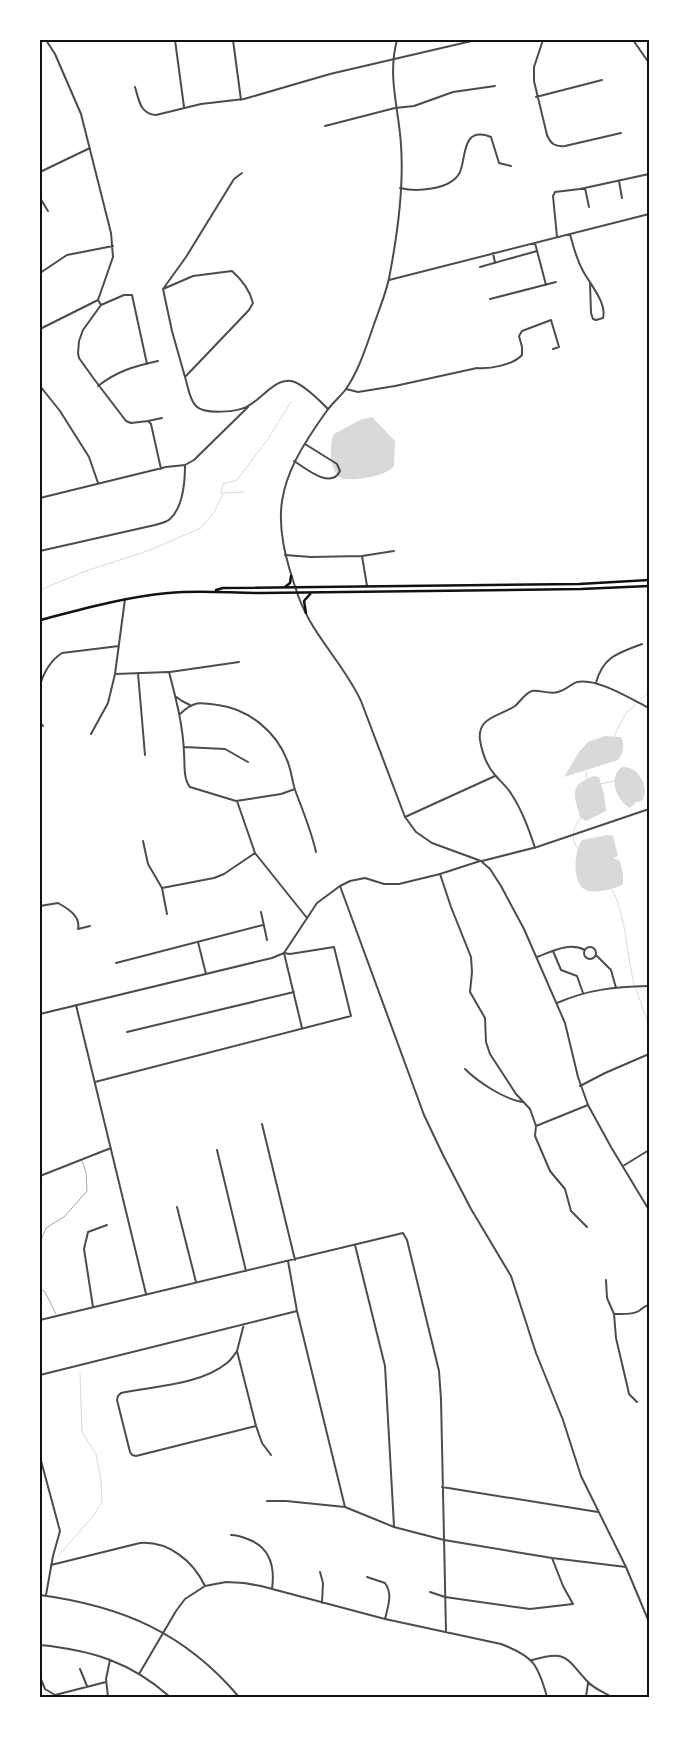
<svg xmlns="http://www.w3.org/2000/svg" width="689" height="1737" font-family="'Noto Serif',serif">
<rect width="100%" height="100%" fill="#fff"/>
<path fill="#d9d9d9" d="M372,417L395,441L394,466C388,476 351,482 341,478C329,473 329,443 334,434L362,419Z
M605,736L621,737C625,743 623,755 618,760L564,777L579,752L588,742Z
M622,767C638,765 651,788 642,801L636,802L630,808C617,801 607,778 622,767Z
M594,776L599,777L604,794L606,811L586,821L580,817C574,795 568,785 594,776Z
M607,835L613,836L618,856L613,858L620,861L623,874V884C616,889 592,895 584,889C572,881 574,851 582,840Z"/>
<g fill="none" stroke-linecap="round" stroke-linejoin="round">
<path stroke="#d9d9d9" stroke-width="1" d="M222,493L244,492
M40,590L83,572L150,550L201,528L214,512L223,495L221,493L223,484L237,480L268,439L291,402
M640,700L649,692
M614,736L626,713L636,704
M586,772L587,779
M601,784L615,781
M577,848C571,837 572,828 581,818
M612,889C627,919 626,952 634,984
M636,989L649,1026
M59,1555L94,1515L102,1502L101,1480L96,1454L82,1432L80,1374"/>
<path stroke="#4c4c4c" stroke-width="0.5" d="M40,1243L46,1228L64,1217L87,1191L86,1172L82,1161
M40,1288L45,1292L56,1314"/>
<path stroke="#4c4c4c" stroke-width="2" d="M46,40L55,54L81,114L111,233L113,257L98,300L101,305L83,330L79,341L78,353L79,358L94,379L126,421L131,423L148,421L151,424L161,469
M175,40L184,107
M233,40L241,100
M543,40L534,67V81L547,135C551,144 555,147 565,146L621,133
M557,40H562
M633,40L649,63
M135,87C139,100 140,114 156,115L201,104L244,99L330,74L476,40
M536,97L602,80
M325,126L395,108L414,106L453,92L495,86
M40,172L90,148
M619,181L622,198
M400,188C416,192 449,190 459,174C467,160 460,125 491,137L499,163L511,166
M585,188L589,207
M40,198L48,211
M570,234C573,246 577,260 583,271C590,284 607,303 603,318L596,320L593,319L591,313L590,283
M557,237L553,196L555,192L580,189L649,174
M535,243L546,285
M493,253L495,263
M480,267L537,251
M40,273L67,255L113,246
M389,280L649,214
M163,289L193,276L232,271C241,279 250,291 253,303L249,310L185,377C188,386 189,399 196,406C204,415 239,412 248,406C262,399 274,379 291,381C303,383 320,401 328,409
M490,299L556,282
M101,305L124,295H132L147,364
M40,329L98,300
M185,377L172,331L163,289L186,257L234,179L242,173
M40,386L60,411L89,457L98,483
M98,386C117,371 135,366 158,361
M346,389L358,392L395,386L477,368C490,369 513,365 522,355V347L519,336L522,331L551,320L559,347L553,349
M148,421L162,418
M294,461C305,468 331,490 340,471L337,464L305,444
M40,498L166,467L185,465L194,460L248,407
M40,551L155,525C159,524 167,522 170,519C183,507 185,481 185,465
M285,555L311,557L362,556
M367,586L362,556L394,551
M170,672L239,662
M138,673L145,755
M115,674L169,672C176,699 183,725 184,753C185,764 183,779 190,787L236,801L281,794L295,789
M596,683C603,656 619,653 642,644
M40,686C43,673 51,660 62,653L119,646
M175,696L182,701L190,705
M180,714C194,701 199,702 218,705C248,709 276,731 287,760C291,769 292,780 295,790C303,811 311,830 316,852
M40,722L43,726
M91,734L108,703L115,674L125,599
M184,747L225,749L248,762
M237,801L255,853L307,918
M405,817L495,776
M143,841L148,864L162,888L167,914
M535,848C529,829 523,812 512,795C508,788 501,782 495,775C487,766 482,752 480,740C477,717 500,716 515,706C520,702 525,693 532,691C538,689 549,695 558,692C572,688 571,679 589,682C606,684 633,700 649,708
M482,861L537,847L649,809
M440,874L451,907L471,957L472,972L470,992L485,1018L486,1042L490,1054L516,1094L530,1109L536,1126L535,1136L550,1171L565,1189L571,1211L587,1227
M340,886L424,1115L443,1155L471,1209L511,1276L536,1353L563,1420L581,1476L626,1567L649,1622
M162,888L214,878L224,874L255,853
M40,906L58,903C67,908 81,916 78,929L90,926
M261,912L267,940
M198,942L206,974
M584 953a6 6 0 1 1 12 0a6 6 0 1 1-12 0Z
M553,951L561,970L577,976L583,993
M596,955L611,970L616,988
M537,957C553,951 569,942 585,950
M116,963L263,925
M557,1003C589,989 615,987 649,986
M76,1005L146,1294
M127,1032L294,992
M465,1069C478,1082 504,1099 522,1102
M95,1082L351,1016L334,947L290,954L284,953L302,1028
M580,1086L605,1073L649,1054
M262,1124L295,1260
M536,1126L588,1105
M217,1150L246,1271
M623,1166L649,1150
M40,1176L111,1148
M177,1207L196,1282
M355,1245L385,1366L394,1526
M288,1261L297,1311L345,1507
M606,1280L607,1298L614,1314C621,1314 632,1315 639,1311C643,1308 644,1306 649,1305
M93,1307L84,1249L88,1232L107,1225
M614,1314L616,1338L627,1385L629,1394L637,1402
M40,1320L403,1233L407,1240L439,1371L441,1399L446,1631
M244,1324L237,1351L256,1426L262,1443L271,1455
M237,1351C234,1355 231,1360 227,1363C200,1385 154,1386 121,1393L118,1396L117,1400L130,1452L132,1455L136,1456L256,1426
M40,1375L297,1311
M40,1457L60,1531L53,1556L46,1595
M442,1487L598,1512
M267,1501H286L345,1507L394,1527L444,1540L552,1558L626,1567
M231,1535C238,1535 243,1537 250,1540C271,1549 275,1568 272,1589
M51,1565L140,1543C169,1541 193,1561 205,1586
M320,1572L323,1583L322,1603
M367,1577L385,1583C393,1594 388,1606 385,1619
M430,1592L445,1597L530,1609L573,1604L563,1586L552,1558
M40,1645C91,1650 131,1662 170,1697
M532,1660C567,1650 565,1657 587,1681C593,1688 603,1692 610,1696
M80,1669L87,1686
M139,1674L176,1611L185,1599L205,1586L226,1582L244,1583L261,1586L385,1619L501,1644C533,1656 538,1664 547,1697
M40,1677L45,1689L55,1695L56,1697
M55,1695L106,1682
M108,1697L106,1679L110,1660
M586,1697L588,1683"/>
<path stroke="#4c4c4c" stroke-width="2" d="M397,40C387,77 399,109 401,145C404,187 398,231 390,273C388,287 382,302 377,316C368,340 361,367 346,389C340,397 332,403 326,412C275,483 269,515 299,598C313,636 344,664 361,701L405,817L416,832L432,843L481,861L490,869L501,886L524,929L565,1023L578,1077L588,1105L611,1147L649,1210
M40,1014L272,958L284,953L317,903L340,886L350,881L365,878L384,884H399L440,874L480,861
M40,1595C122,1606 185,1633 239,1697"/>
<path stroke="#111" stroke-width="2.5" d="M285,587L290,583L291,576
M216,590L223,588L579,584L649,580
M306,613L304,601L311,593
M40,620C82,609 125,597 168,593C200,590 230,593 261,593L581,589L649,586"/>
</g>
<rect width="689" height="1737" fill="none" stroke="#ffffff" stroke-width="82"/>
<rect x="41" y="41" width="607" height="1655" fill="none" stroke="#111" stroke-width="2"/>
</svg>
